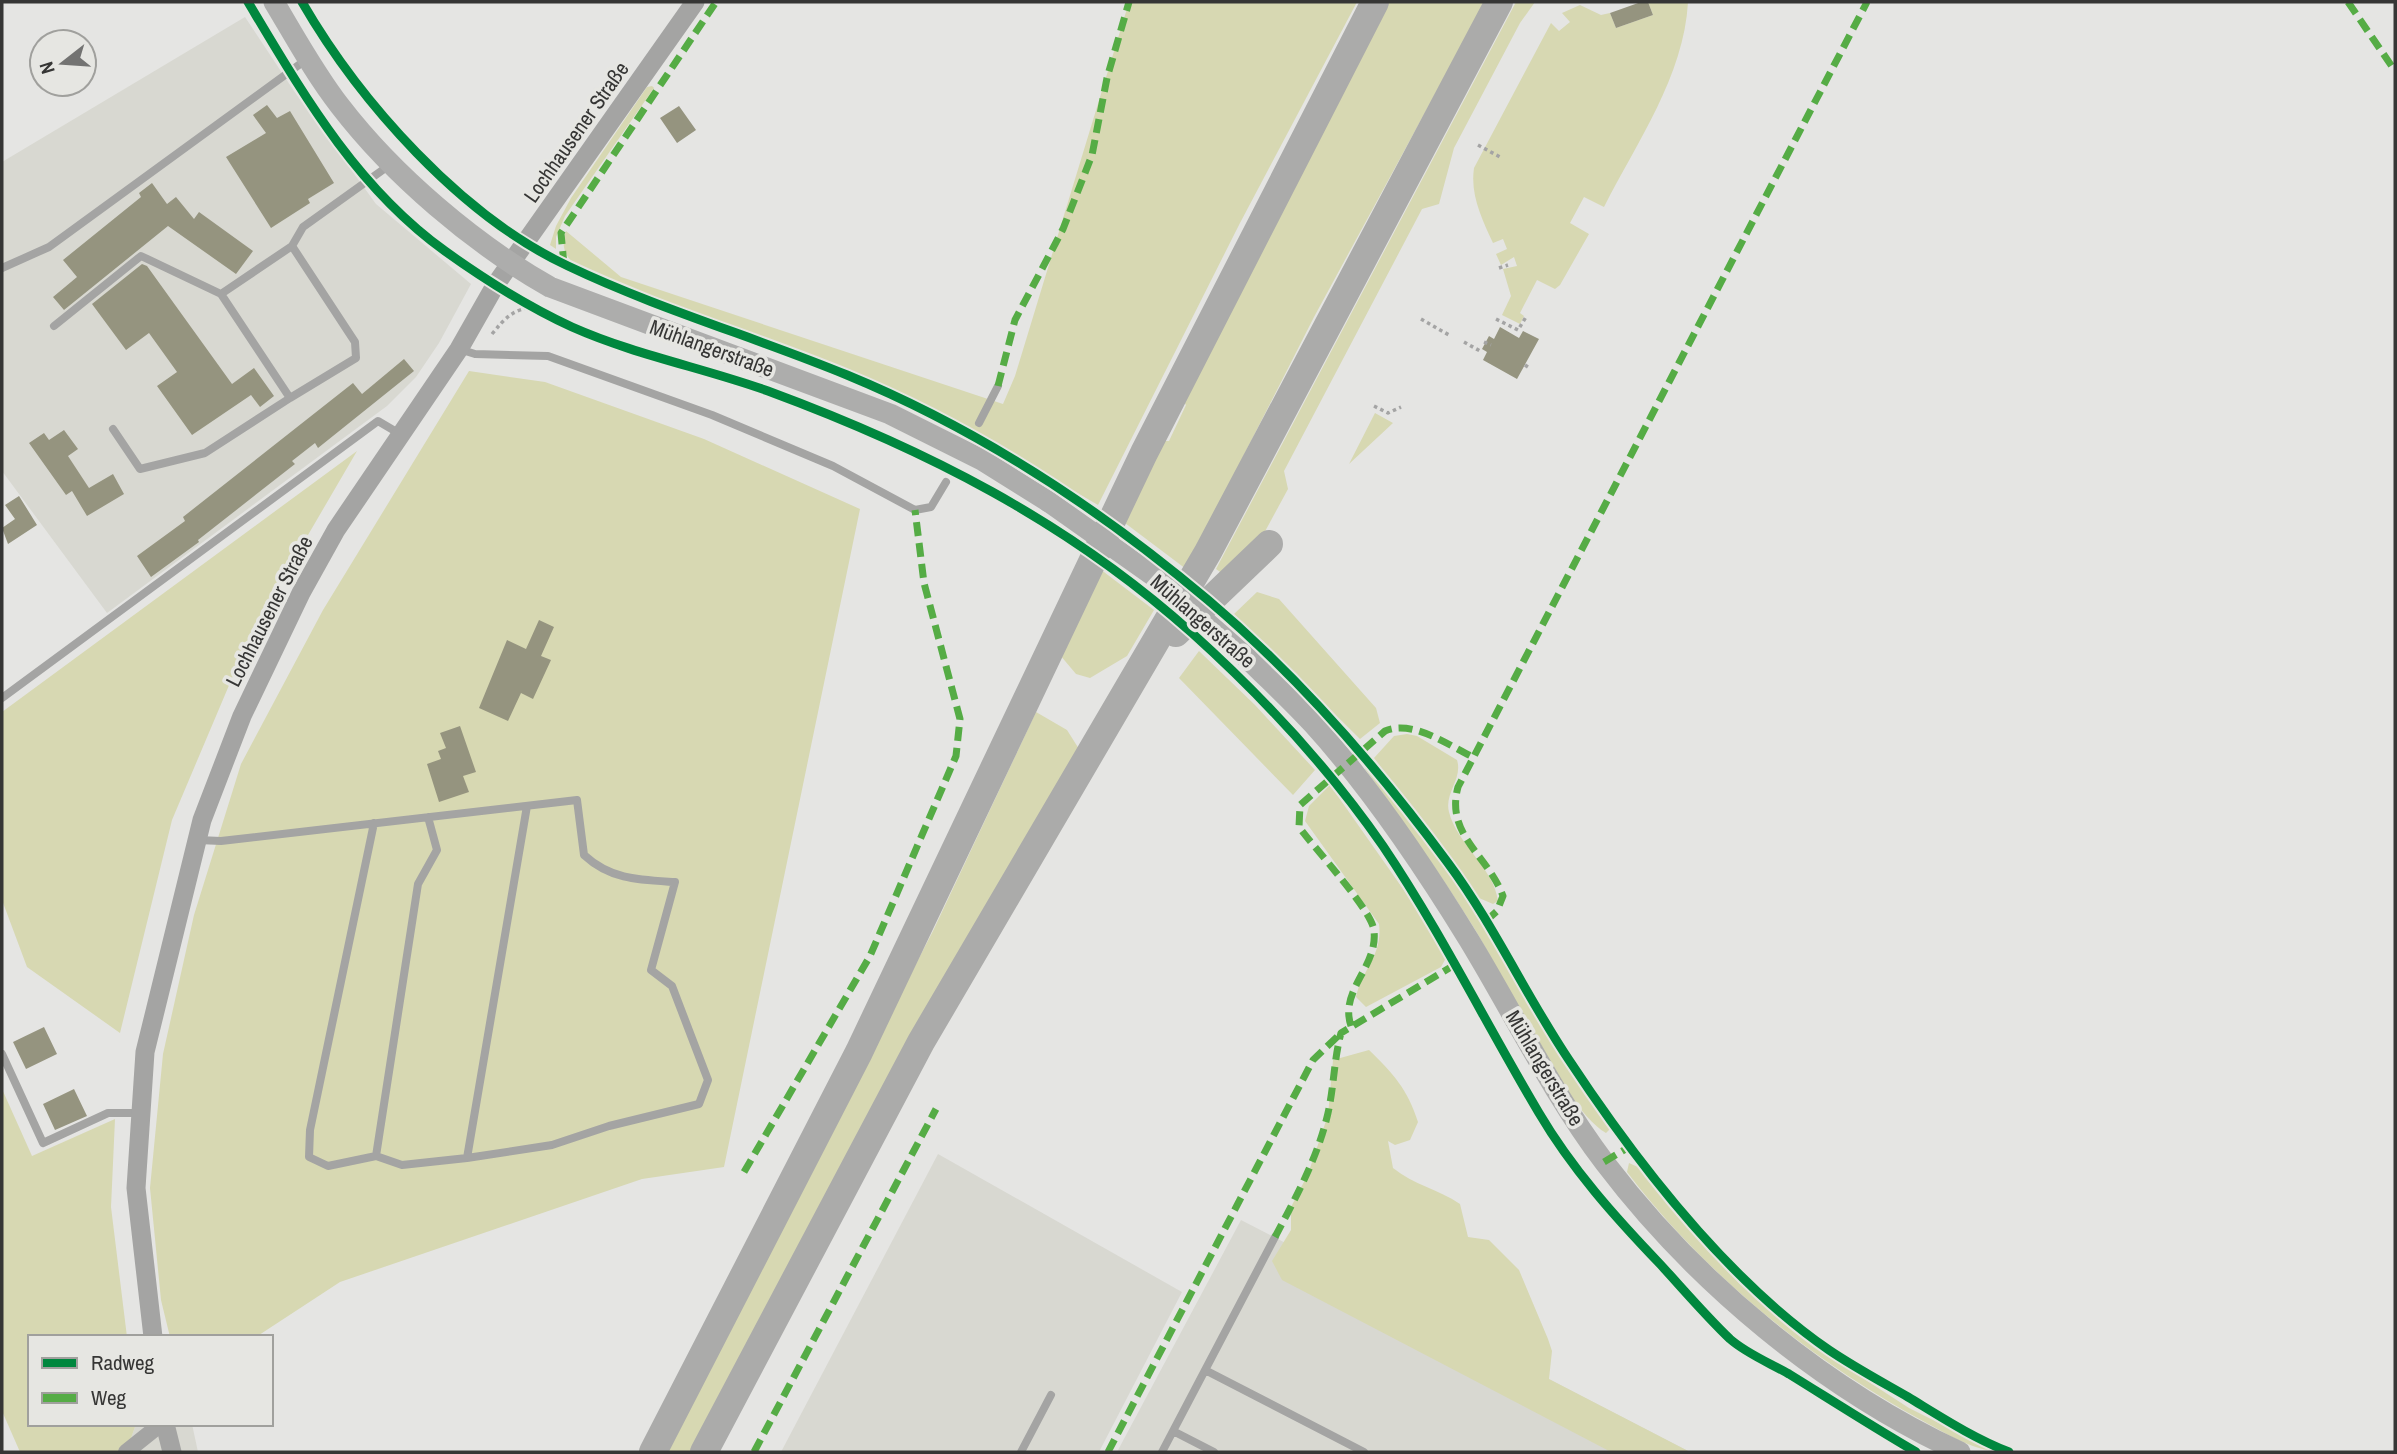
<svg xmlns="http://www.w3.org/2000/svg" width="2397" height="1454" font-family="'Archivo Narrow',sans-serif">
<rect width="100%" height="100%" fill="#e5e5e3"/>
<path fill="#d8d8d1" d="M245,17L294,91L376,204L471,284L439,343L416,377L387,406L107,613L2,471V162Z
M938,1154L1182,1292L1099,1452H781Z
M1241,1220L1690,1452H1117Z
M136,1424H192L198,1452H117L130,1441Z"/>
<path fill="#d7d8b2" d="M1129,2H1357L1240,223L1098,505L959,424L850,373L587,273C571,264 558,251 566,231L621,277L1003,404L1015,376Z
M1389,2H1485L1314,317L1186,569L1121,520L1160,441H1169L1186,405L1182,399Z
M1516,2H1535L1520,23L1454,148L1439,204L1422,209L1284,471L1288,489L1262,537L1223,574L1216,569Z
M1648,2H1688C1684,76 1637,142 1604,207L1584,197L1570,223L1589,234L1560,285L1555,289L1537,280L1520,313L1524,316L1520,324L1502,315L1511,296L1503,269L1517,266L1514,257L1501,265L1496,254L1507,249L1503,239L1493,243C1482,219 1470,195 1474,168L1551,23L1559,31L1570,22L1562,13L1580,5L1601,15L1610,13L1616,28L1653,15Z
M652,86L654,88L565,216L556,237V249L550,245L556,226L571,198L647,87Z
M469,371L545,382L704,439L860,509L724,1167L642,1179L340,1282L256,1337H170L161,1300L150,1188L163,1054L194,915L241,764L323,610Z
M1375,413L1393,423L1349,464Z
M357,451L252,631L172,820L120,1033L27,967L2,900V712Z
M1100,569L1154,610L1127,656L1090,678L1076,674L1060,655Z
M1257,592L1279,599L1376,708L1380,723L1360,739L1234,614Z
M1199,651L1255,705L1315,770L1293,795L1179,678Z
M1036,712L1067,730L1079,749L693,1452H663L933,931Z
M1407,734L1417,736L1457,760C1463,779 1444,793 1449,812C1457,844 1494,868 1498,901L1493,904L1479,898L1374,758L1394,736Z
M1366,767L1454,877L1552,1042L1610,1129L1606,1133C1564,1109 1503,974 1474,928C1440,873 1403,821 1365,769Z
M1330,785L1408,896L1446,958L1441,967L1366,1007L1356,997C1362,969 1383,955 1379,924L1305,821L1309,806Z
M1369,1050C1393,1073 1408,1090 1418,1122L1410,1140L1395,1145L1388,1141L1393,1168C1414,1185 1438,1189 1460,1204L1468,1237L1489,1240L1519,1270L1548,1339L1552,1351L1549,1379L1690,1452H1611L1282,1280L1272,1261L1291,1230V1207L1308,1174L1328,1115L1333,1060Z
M2,1089L32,1156L115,1119L111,1207L127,1337H30V1424H136L130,1441L117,1452H20L2,1411Z
M1629,1163L1640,1168L1739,1283L1764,1305L1835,1360L1909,1408L1959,1433L2006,1452C1975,1452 1949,1435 1923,1421C1809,1359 1705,1274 1627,1172Z"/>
<path fill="#95947f" d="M1641,2H1648L1653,15L1616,28L1610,13Z
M267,105L277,118L290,111L334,183L308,199L310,203L271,228L226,157L266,133L253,115Z
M679,106L696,130L677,143L660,118Z
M152,183L167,204L176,197L194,219L199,212L253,251L236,274L168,226L64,310L53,297L77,277L63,260L141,197L139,193Z
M142,264L147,266L232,384L254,368L274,396L260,407L251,395L192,435L157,386L177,372L149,333L126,350L92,304Z
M1500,327L1519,338L1523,331L1539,339L1517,379L1483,360L1487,352L1482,349L1489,336L1494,339Z
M404,359L414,371L318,448L315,443L292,461L295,464L198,540L199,542L151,577L137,556L185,521L183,517L353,383L362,394Z
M64,430L78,449L68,456L89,488L113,474L124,494L87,516L72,491L66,495L29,443L44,433L49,440Z
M19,496L37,525L8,544L2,528L15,519L5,505Z
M539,620L554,627L541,656L551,660L533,699L521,693L508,721L479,708L507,640L526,649Z
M460,726L476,772L463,776L469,792L439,802L427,764L441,759L438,751L446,748L440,733Z
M44,1027L57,1054L26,1069L13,1042Z
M74,1089L87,1116L55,1130L43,1104Z"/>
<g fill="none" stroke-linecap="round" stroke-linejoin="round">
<path stroke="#a4a4a4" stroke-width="3.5" stroke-dasharray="3.5 3.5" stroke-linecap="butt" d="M1478,145L1500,157
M1499,268L1508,265
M1421,319L1449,335
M1496,319L1518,330L1526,317
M492,334C505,318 513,309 534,307L538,303
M1464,342L1480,351
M1484,342L1491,345
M1525,365L1528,367
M1374,406L1388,413L1401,407"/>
<path stroke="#a4a4a3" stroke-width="8" d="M292,246L221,294L290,398L356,358L355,342L292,246L303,227L391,164
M2,268L49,247L307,59
M54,326L141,256L221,294
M459,349L475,354L548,356L712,415L833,466L915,510L931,507L946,482
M979,423L998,386
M113,429L140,469L205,453L290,398
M2,698L378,421L400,434
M374,823L310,1130L309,1157L328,1166L376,1156L418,884L437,850L428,817
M198,840L221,841L577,800L584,855C611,880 640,880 675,882L651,970L672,986L708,1080L699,1104L609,1126L552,1145L467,1158
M2,1054L43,1143L108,1113H141
M376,1156L402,1165L467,1158L527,806
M1205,1370L1364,1452
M1173,1431L1214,1452
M1021,1452L1051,1395
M1162,1452L1275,1237"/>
<path stroke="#a4a4a3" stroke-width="16" d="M126,1452L161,1424"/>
<path stroke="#a4a4a3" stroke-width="19" d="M153,1337L136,1188L145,1052L202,820L242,716L301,593L336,530L459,349L496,284L695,2
M165,1424L172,1452"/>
<path stroke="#adadac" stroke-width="21" d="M274,2C295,37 315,74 340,106C393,175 474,244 550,287L890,414L982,460L1049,502
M1247,658C1269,680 1292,701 1313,724C1372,789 1423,865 1469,940C1514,1014 1552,1093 1605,1163C1696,1283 1824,1389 1960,1452"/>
<path stroke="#ababaa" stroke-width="28" d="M1176,633L1269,544
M653,1452L859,1052L1144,453L1375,2
M704,1452L921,1042L1208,552L1499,2"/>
<path stroke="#adadac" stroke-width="21" d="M1049,502L1155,577L1247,658"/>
<path stroke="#55ac45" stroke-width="7" stroke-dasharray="14 7" stroke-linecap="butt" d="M2348,2L2395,71
M564,265L561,233L716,2
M998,386L1015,320L1063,229L1092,155L1107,78L1129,2
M1486,921L1497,911L1503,896C1488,855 1445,835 1458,787L1867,2
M1351,1026C1339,990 1378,967 1374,931C1373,911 1314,848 1299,827L1300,805L1385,731C1412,719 1448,745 1473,757
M1604,1162L1629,1147
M744,1172L870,956L956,756L960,719L924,583L915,510
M1275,1237C1296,1197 1318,1157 1328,1113C1334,1086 1334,1059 1341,1033L1456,964
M754,1452L936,1109
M1108,1452L1313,1060L1341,1033"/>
<defs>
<path id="cycleway" d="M248,2C303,94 356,187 445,251C484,279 529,307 572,327C635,355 704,368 768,391C925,449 1067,521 1192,633C1263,697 1329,768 1383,846C1441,932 1486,1024 1539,1113C1572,1169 1615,1217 1660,1264C1683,1289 1706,1316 1730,1339C1747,1354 1770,1363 1789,1374C1831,1400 1873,1427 1916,1452
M302,2C360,102 461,216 568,266C658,309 755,337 847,375C978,429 1100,509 1208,600C1298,676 1378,768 1448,863C1494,925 1526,996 1569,1060C1637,1163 1726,1279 1829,1350C1854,1367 1882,1382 1908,1397C1941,1417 1973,1438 2009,1452"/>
</defs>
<use href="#cycleway" stroke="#e6e6e2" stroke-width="13"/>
<use href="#cycleway" stroke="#00873e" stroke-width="9"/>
</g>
<g text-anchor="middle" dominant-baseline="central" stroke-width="7" stroke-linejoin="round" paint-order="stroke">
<g font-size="21" fill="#363635" stroke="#e6e6e2">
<text transform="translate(576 132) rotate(-55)">Lochhausener Straße</text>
<text transform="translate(712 348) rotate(20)">Mühlangerstraße</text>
<text transform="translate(269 611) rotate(-63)">Lochhausener Straße</text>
<text transform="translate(1203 621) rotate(41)">Mühlangerstraße</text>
<text transform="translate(1545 1068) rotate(59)">Mühlangerstraße</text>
</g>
</g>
<rect width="2397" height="1454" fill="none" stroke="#363635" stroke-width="7"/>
<rect x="28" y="1335" width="245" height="91" fill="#e6e6e2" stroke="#a0a09d" stroke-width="2"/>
<rect x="42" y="1358" width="35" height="10" fill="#00873e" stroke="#a0a09d" stroke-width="2"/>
<text x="91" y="1370" font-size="21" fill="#363635">Radweg</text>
<rect x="42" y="1393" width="35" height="10" fill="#55ac45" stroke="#a0a09d" stroke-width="2"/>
<text x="91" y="1405" font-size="21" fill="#363635">Weg</text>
<g transform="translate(63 63) rotate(253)"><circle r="33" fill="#e6e6e2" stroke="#a0a09d" stroke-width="2"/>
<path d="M0-5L12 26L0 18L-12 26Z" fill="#737372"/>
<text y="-10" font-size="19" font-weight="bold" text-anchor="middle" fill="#363635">N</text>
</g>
</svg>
